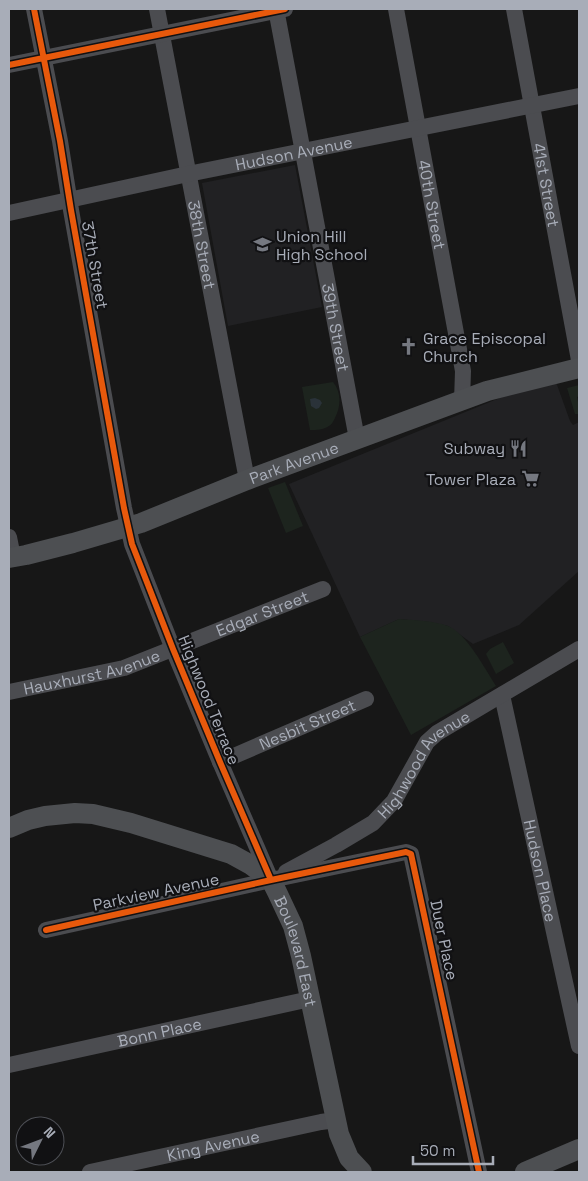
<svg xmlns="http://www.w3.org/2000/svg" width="588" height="1181" font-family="'Space Grotesk',sans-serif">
<rect width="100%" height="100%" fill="#171717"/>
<path fill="#212123" d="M295,165L322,307L228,326L202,183Z
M556,382L570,421L573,425L579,422V571L519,625L473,644L448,626L429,622L399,619L360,637L289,484L507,395Z"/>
<path fill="#1d241e" d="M333,382C342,393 341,407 334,420C332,423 332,424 329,426C323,430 317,430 310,430L302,387Z
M579,385V396L577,397L579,407V414H575L567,388Z
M285,482L303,526L286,533L268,488Z
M399,619C413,620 435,621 448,626C467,634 485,669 496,686L411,735L360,637Z
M503,642L514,663L496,674L486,654L490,649Z"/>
<path fill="#2a3239" d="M315,398L320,400L322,403L319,408L316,409L311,406L310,399Z"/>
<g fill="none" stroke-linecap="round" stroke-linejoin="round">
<g stroke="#4b4c50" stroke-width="16">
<path d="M34,9L60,141L71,210L124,508L132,544L173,649L220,762L271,880"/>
<path id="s1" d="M157,9L247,480"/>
<path id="s2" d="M276,9L357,439"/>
<path id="s3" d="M396,9L463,371L462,401"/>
<path id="s4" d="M514,9L579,360"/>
<path d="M9,65L285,9"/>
<path id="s5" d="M9,213L188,174L579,96"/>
<path d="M9,537L13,557"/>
<path id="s6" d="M9,692L124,668L323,589"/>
<path id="s7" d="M502,695L579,1046"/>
<path id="s8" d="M220,762L366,699"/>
<path id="s9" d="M286,872L336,845L373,823L394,801L427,742L437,733L579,649"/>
<path d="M46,930L271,880L406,852L411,854L479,1172"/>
<path id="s10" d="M9,1065L310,999"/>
<path id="s11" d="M90,1172L321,1122L336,1120"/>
</g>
<g stroke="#4d4f52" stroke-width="20">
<path id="s12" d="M9,558L26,555L73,543L141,523L247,480L487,391L579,368"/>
<path id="s13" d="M9,828L28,820L45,816L75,813L93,814L131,823L231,854L251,865L271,880L277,892L293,926L301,956L339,1134L349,1158L362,1172"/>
<path d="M525,1172L579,1149"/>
</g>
<defs>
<path id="cycleway" d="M34,9L60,141L71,210L124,508L132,544L173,649L220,762L271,880
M9,65L285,9
M46,930L271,880L406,852L411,854L479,1172"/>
</defs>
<use href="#cycleway" stroke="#111113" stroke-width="9"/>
<use href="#cycleway" stroke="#e8590c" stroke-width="6"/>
</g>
<defs>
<symbol id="school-bare" viewBox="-9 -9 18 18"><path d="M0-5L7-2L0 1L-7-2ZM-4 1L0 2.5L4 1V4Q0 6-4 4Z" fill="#757880" stroke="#111113" stroke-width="2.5" paint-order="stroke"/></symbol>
<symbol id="church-bare" viewBox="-9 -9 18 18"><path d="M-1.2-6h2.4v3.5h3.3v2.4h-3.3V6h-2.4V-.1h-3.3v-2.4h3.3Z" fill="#757880" stroke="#111113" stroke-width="2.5" paint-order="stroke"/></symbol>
<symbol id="restaurant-bare" viewBox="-9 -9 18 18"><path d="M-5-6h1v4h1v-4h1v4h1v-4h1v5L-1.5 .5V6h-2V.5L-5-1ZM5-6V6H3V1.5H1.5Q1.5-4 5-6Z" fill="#757880" stroke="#111113" stroke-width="2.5" paint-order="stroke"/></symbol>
<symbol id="supermarket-bare" viewBox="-9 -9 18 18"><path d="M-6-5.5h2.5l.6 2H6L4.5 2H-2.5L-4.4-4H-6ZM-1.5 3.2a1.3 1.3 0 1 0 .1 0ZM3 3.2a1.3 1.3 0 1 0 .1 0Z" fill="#757880" stroke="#111113" stroke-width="2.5" paint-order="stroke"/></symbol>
</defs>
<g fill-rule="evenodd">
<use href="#school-bare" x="250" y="232" width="25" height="25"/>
<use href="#church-bare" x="396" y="334" width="25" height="25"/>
<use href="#restaurant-bare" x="506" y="436" width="25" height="25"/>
<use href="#supermarket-bare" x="518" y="466" width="25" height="25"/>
</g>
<g text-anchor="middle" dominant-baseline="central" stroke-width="4.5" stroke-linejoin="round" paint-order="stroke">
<g font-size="16" fill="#a8adb8" stroke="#111113">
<text stroke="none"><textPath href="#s5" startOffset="291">Hudson Avenue</textPath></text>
<text stroke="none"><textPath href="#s4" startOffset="179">41st Street</textPath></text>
<text stroke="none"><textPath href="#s3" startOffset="199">40th Street</textPath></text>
<text stroke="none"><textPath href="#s1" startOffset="240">38th Street</textPath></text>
<text transform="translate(95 265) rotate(80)">37th Street</text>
<text stroke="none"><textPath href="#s2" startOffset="324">39th Street</textPath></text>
<text stroke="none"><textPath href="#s12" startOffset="301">Park Avenue</textPath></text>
<text stroke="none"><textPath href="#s6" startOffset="266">Edgar Street</textPath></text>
<text stroke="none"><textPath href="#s6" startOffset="85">Hauxhurst Avenue</textPath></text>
<text transform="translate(209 700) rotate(68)">Highwood Terrace</text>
<text stroke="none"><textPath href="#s8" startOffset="95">Nesbit Street</textPath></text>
<text stroke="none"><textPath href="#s9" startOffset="179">Highwood Avenue</textPath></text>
<text stroke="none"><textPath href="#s7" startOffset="180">Hudson Place</textPath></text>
<text transform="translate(156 892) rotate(-12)">Parkview Avenue</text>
<text transform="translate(444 940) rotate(78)">Duer Place</text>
<text stroke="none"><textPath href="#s13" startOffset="354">Boulevard East</textPath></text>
<text stroke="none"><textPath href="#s10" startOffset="154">Bonn Place</textPath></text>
<text stroke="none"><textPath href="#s11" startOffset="126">King Avenue</textPath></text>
</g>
<g font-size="16" fill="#a8adb8" stroke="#111113" text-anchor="start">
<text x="276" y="236">Union Hill<tspan x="276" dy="18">High School</tspan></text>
<text x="423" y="338">Grace Episcopal<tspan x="423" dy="18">Church</tspan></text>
<text x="505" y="448" text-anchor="end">Subway</text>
<text x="516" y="479" text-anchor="end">Tower Plaza</text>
</g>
</g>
<rect width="588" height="1181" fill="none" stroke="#a8adb8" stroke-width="20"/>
<g transform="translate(40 1141) rotate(48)"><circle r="24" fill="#111113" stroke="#4d4f55"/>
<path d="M0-4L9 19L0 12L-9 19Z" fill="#757880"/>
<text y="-8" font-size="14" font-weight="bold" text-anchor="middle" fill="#a8adb8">N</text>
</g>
<path d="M413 1156v8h80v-8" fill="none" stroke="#a8adb8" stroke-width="2.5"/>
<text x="420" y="1156" font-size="15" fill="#a8adb8" stroke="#111113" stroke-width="4" paint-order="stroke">50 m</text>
</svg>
